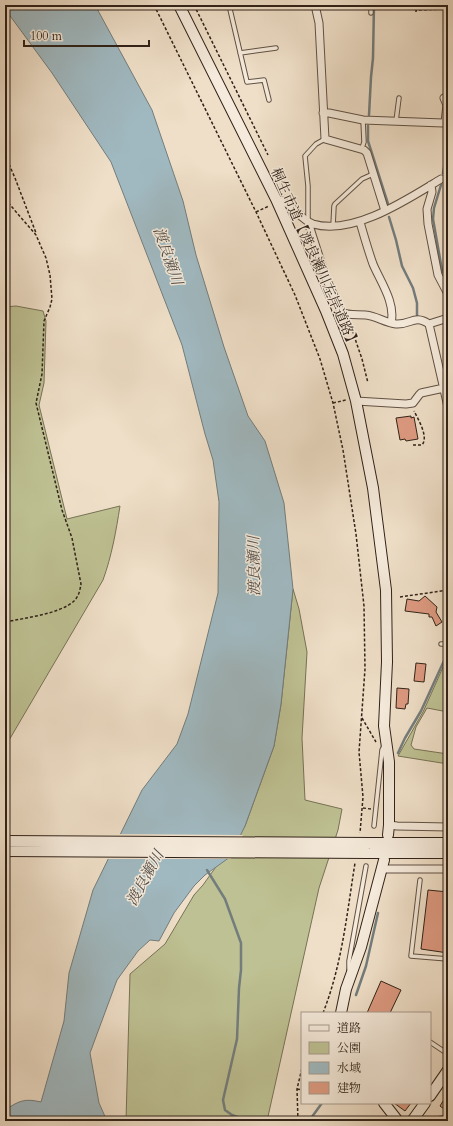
<svg xmlns="http://www.w3.org/2000/svg" width="453" height="1126" font-family="Cardo,'Noto Serif JP',serif">
<rect width="100%" height="100%" fill="#efdfc8"/>
<filter id="stains"><feTurbulence type="fractalNoise" baseFrequency=".005" numOctaves="4"/><feColorMatrix values="0 0 0 0 .2 0 0 0 0 .09 0 0 0 0 .02 0 0 0 .5 -.17"/></filter>
<radialGradient id="worn" r=".72"><stop offset=".6" stop-color="#630" stop-opacity="0"/><stop offset="1" stop-color="#630" stop-opacity=".3"/></radialGradient>
<path fill="#bec193" stroke="#777256" d="M16,306L43,311L46,321L44,383L39,405L67,519L120,506C116,531 112,555 103,580L5,747V307Z
M293,589L299,609L307,652L302,738L305,800L342,809L338,830L319,888L267,1121H126L130,974L165,944L194,895L203,885L245,826L274,746L281,704Z
M448,656V712L427,708L416,727L411,745L414,749L448,754V764L398,756L423,712Z"/>
<path fill="#a0b9c1" stroke="#737d7d" d="M5,5H95L152,110L183,201L196,255L224,347L248,416L265,441L284,503L293,589L281,704L274,746L245,826L230,857L205,875L194,886L174,913L159,941L150,940L138,951L117,980L90,1053L99,1103L107,1121H34L35,1116L29,1121H5V1110C19,1101 24,1098 41,1102L64,1021L69,973L93,890L142,790L177,744L188,714L218,593L219,502L213,460L205,434L182,345L111,162L52,73L5,9Z"/>
<path fill="#efdfc8" d="M118,834L243,835L231,859H106Z"/>
<g fill="none" stroke-linecap="round" stroke-linejoin="round">
<path stroke="#737d7d" stroke-width="2.5" d="M369,115L371,77L373,58L374,5
M368,126V141L388,204
M443,173L448,146
M441,185L434,208L433,219L442,270L448,280
M389,217L396,240L402,266L413,288L417,303V315
M398,753L405,738L421,711L448,652
M207,870L225,899L241,943V970L239,988L237,1039L223,1100L225,1110L232,1115L248,1121
M356,995L366,966L378,913
M309,1121L322,1103"/>
</g>
<path fill="#de9a81" stroke="#302218" d="M411,416V418L414,417L418,439L406,441L405,439L400,440L396,418Z
M425,596L437,607L436,612L442,622L436,626L432,617H429V614L405,611L407,599L419,601Z
M416,663L426,664L424,682L414,681Z
M397,688L409,689L408,704H406L405,709L396,708Z
M428,890L448,892V953L421,949Z
M381,981L401,990L390,1013H367Z
M448,1093V1112L440,1106Z
M394,1103H411L405,1111Z"/>
<g fill="none" stroke-linecap="round" stroke-linejoin="round">
<defs>
<path id="lane" d="M229,5L247,82L264,80L269,100
M371,5V13
M240,53L276,48
M396,121L399,98
M362,148L364,142L363,120
M441,179L448,177
M308,222V186L305,156L316,144L325,139
M333,226L334,206L335,204L362,179L373,174
M441,644H448
M374,826L381,760L382,750L384,746
M420,880L411,956L448,959
M349,969V961L366,866
M430,1042L448,1054"/>
<path id="street" d="M315,5L319,23L325,139L364,150L367,153L385,211
M323,113H329L363,120L443,123L445,122L447,105L444,98
M431,185L432,192L427,209L428,224L438,275L448,294
M276,199C291,201 299,219 313,224C353,236 408,199 441,179
M308,222L326,278L341,312C348,316 358,314 366,315C376,316 386,323 396,324C411,325 414,314 429,324L448,407
M360,222C364,236 368,250 373,264C380,281 396,303 391,323
M429,324L448,318
M356,401L406,404L413,403L419,395L421,393L444,388
M389,825L397,826L448,827
M382,869H448
M415,1117L422,1121
M435,1121L448,1119"/>
<path id="secondary" d="M179,5L276,199L326,311L343,354L356,401L373,488L386,590L387,662L384,726L389,762V825L388,835
M370,843H448
M368,853H448
M341,1013L346,989L361,947L384,860
M430,1096L448,1070
M384,1103L398,1121
M412,1121L425,1103"/>
</defs>
<use href="#lane" stroke="#605144" stroke-width="5.5"/>
<use href="#street" stroke="#605144" stroke-width="9"/>
<use href="#secondary" stroke="#302218" stroke-width="12"/>
<path stroke="#302218" stroke-width="1.5" stroke-dasharray="3 2" stroke-linecap="butt" d="M154,5L256,212L295,295L320,359L333,403L343,450L356,534L364,606L365,669L359,752L363,797L360,833
M194,5L268,155
M416,12V10L448,9
M5,155L15,178L36,233
M5,199L36,235L46,258L50,275L52,299L50,307L44,321L42,374L36,403L62,510L72,538L81,584C80,590 79,596 74,601C60,614 24,618 5,622
M256,212L269,206
M349,321L362,359L368,383
M333,403L346,400
M413,445H422C429,437 418,419 414,411
M400,597L448,590
M362,718L376,742
M363,808L371,809
M323,1013C342,965 347,913 355,863
M297,1089L302,1090
M298,1121L297,1089L302,1068"/>
<use href="#lane" stroke="#f5eadb" stroke-width="3.5"/>
<use href="#street" stroke="#f5eadb" stroke-width="7"/>
<use href="#secondary" stroke="#f5eadb" stroke-width="10"/>
<defs>
<path id="secondary-bridge" d="M5,841L370,843
M5,851L368,853"/>
</defs>
<use href="#secondary-bridge" stroke="#302218" stroke-width="12" stroke-linecap="butt"/>
<use href="#secondary-bridge" stroke="#f5eadb" stroke-width="10"/>
</g>
<g text-anchor="middle" dominant-baseline="central" stroke-width="3" stroke-linejoin="round" paint-order="stroke">
<g font-size="14" fill="#302218" stroke="#f5eadb">
<text transform="translate(315 258) rotate(66)">桐生市道【渡良瀬川左岸道路】</text>
</g>
<g font-size="15" font-style="italic" fill="#524f4b" stroke="#f5eadb">
<text transform="translate(168 256) rotate(71)">渡良瀬川</text>
<text transform="translate(254 566) rotate(-91)">渡良瀬川</text>
<text transform="translate(145 878) rotate(-61)">渡良瀬川</text>
</g>
</g>
<rect width="453" height="1126" fill="none" stroke="#efdfc8" stroke-width="20"/>
<rect x="6" y="6" width="441" height="1114" fill="none" stroke="#302218" stroke-width="2"/>
<rect x="10" y="10" width="433" height="1106" fill="none" stroke="#302218"/>
<rect x="301" y="1012" width="130" height="92" fill="#f5eadb" stroke="#a69a8d"/>
<rect x="309" y="1025" width="20" height="6" fill="#f5eadb" stroke="#a69a8d"/>
<text x="337" y="1032" font-size="12" fill="#302218">道路</text>
<rect x="309" y="1042" width="20" height="12" fill="#bec193" stroke="#a69a8d"/>
<text x="337" y="1052" font-size="12" fill="#302218">公園</text>
<rect x="309" y="1062" width="20" height="12" fill="#a0b9c1" stroke="#a69a8d"/>
<text x="337" y="1072" font-size="12" fill="#302218">水域</text>
<rect x="309" y="1082" width="20" height="12" fill="#de9a81" stroke="#a69a8d"/>
<text x="337" y="1092" font-size="12" fill="#302218">建物</text>
<path d="M24 40v6h125v-6" fill="none" stroke="#302218" stroke-width="2"/>
<text x="30" y="40" font-size="12" fill="#302218" stroke="#f5eadb" stroke-width="3" paint-order="stroke">100 m</text>
<rect width="100%" height="100%" filter="url(#stains)"/>
<rect width="100%" height="100%" fill="url(#worn)"/>
</svg>
